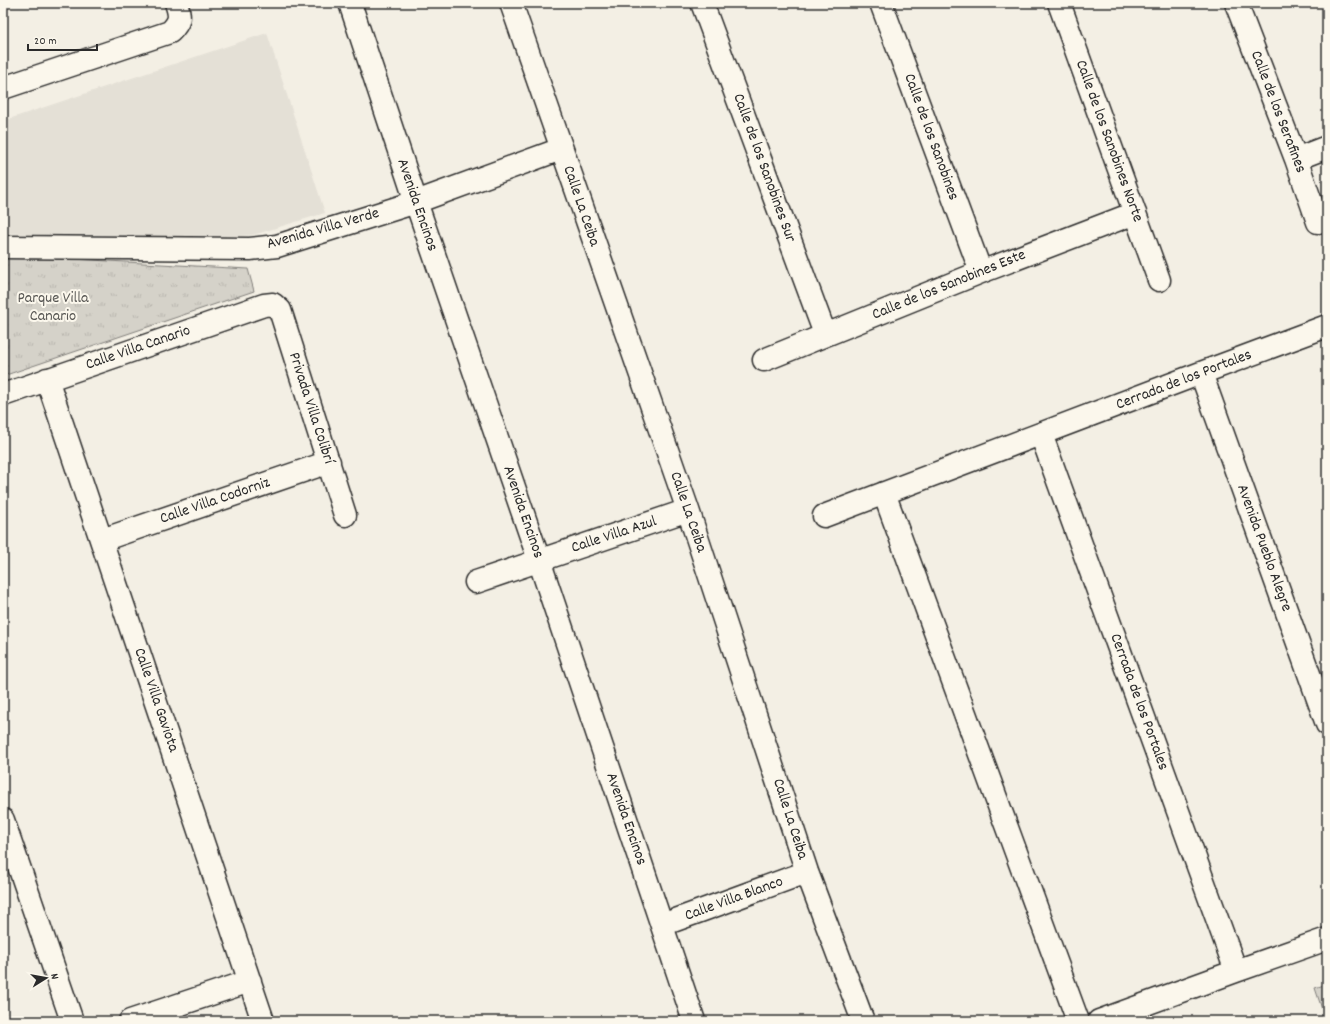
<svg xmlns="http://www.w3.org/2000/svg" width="1330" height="1024" font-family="Dekko,sans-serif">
<defs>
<pattern id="grass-tufts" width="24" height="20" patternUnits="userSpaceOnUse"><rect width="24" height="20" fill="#d5d2c9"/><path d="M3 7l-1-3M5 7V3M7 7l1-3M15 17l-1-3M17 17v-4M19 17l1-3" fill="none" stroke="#b7b4ad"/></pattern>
</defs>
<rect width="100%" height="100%" fill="#f3efe4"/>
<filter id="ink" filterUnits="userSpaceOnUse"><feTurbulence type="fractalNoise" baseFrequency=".025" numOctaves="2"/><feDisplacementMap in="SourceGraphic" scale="8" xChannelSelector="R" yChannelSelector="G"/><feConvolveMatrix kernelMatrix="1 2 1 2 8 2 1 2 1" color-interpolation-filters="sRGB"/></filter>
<g filter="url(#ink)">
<path fill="#e4e0d6" d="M267,33L325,213L253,235L193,239H139L3,233V121Z"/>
<path fill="url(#grass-tufts)" stroke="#807e7a" d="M3,255L248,269L254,291L3,376Z"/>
<path fill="#d5d2c9" stroke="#807e7a" d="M1327,984V1021H1326L1315,988Z"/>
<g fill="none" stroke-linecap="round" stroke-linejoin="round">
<defs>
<path id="minor" d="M350,3L416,202L539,560L694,1021
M511,3L688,510L807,872L863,1021
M702,3L825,334
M881,3L981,272
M1059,3L1159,280
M1236,3L1296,159L1318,222
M3,88L170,32C180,22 181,17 176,3
M1296,159L1327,147
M3,247L250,249L277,246L416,202L561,149
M764,360L981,272L1135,213
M1201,373L1327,724
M47,379L263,1021
M3,395L264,305L273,304L280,310L345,515
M1041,434L1236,971
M884,493L1078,1021
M824,516L1201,373L1327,326
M102,540L329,462
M476,582L688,510
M3,820L72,1021
M662,925L807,872
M130,1021L250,981
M1099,1021L1236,971L1327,939"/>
</defs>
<use href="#minor" stroke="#2b2b2b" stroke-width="25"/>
<use href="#minor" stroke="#fbf7ec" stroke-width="22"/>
</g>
</g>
<g text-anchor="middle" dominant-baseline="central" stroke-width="4" stroke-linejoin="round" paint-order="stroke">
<g font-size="16" fill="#2b2b2b" stroke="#fbf7ec">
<text transform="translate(1278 112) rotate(69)">Calle de los Serafines</text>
<text transform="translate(931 137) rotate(70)">Calle de los Sanobines</text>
<text transform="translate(1109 141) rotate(70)">Calle de los Sanobines Norte</text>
<text transform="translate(764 168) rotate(70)">Calle de los Sanobines Sur</text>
<text transform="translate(417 205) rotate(71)">Avenida Encinos</text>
<text transform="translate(581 206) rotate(71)">Calle La Ceiba</text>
<text transform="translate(323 229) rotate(-16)">Avenida Villa Verde</text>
<text transform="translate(949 285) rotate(-22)">Calle de los Sanobines Este</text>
<text transform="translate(138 348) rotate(-19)">Calle Villa Canario</text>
<text transform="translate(1184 380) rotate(-21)">Cerrada de los Portales</text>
<text transform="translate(311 408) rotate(72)">Privada Villa Colibrí</text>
<text transform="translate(215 501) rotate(-19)">Calle Villa Codorniz</text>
<text transform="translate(523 512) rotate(71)">Avenida Encinos</text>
<text transform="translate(688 512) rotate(71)">Calle La Ceiba</text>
<text transform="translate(614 535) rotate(-18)">Calle Villa Azul</text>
<text transform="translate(1264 548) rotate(70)">Avenida Pueblo Alegre</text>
<text transform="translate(156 700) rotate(71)">Calle Villa Gaviota</text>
<text transform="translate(1139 702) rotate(70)">Cerrada de los Portales</text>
<text transform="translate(626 819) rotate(71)">Avenida Encinos</text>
<text transform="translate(790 819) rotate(72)">Calle La Ceiba</text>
<text transform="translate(734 899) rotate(-20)">Calle Villa Blanco</text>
</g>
<g font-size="16" fill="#565552" stroke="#fbf7ec">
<text x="53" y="298">Parque Villa<tspan x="53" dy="18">Canario</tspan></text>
</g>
</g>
<rect width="1330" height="1024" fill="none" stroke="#fbf7ec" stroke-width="16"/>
<rect x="8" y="8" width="1314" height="1008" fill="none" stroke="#2b2b2b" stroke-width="1.5" filter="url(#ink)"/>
<g transform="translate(46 978) rotate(79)" stroke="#fbf7ec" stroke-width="3" paint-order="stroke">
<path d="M0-3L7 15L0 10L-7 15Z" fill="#2b2b2b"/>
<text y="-6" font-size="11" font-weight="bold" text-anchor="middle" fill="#2b2b2b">N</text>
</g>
<path d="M28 44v6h69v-6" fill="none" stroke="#2b2b2b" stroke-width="2"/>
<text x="34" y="44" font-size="12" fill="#2b2b2b" stroke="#fbf7ec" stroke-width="3" paint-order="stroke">20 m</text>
</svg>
